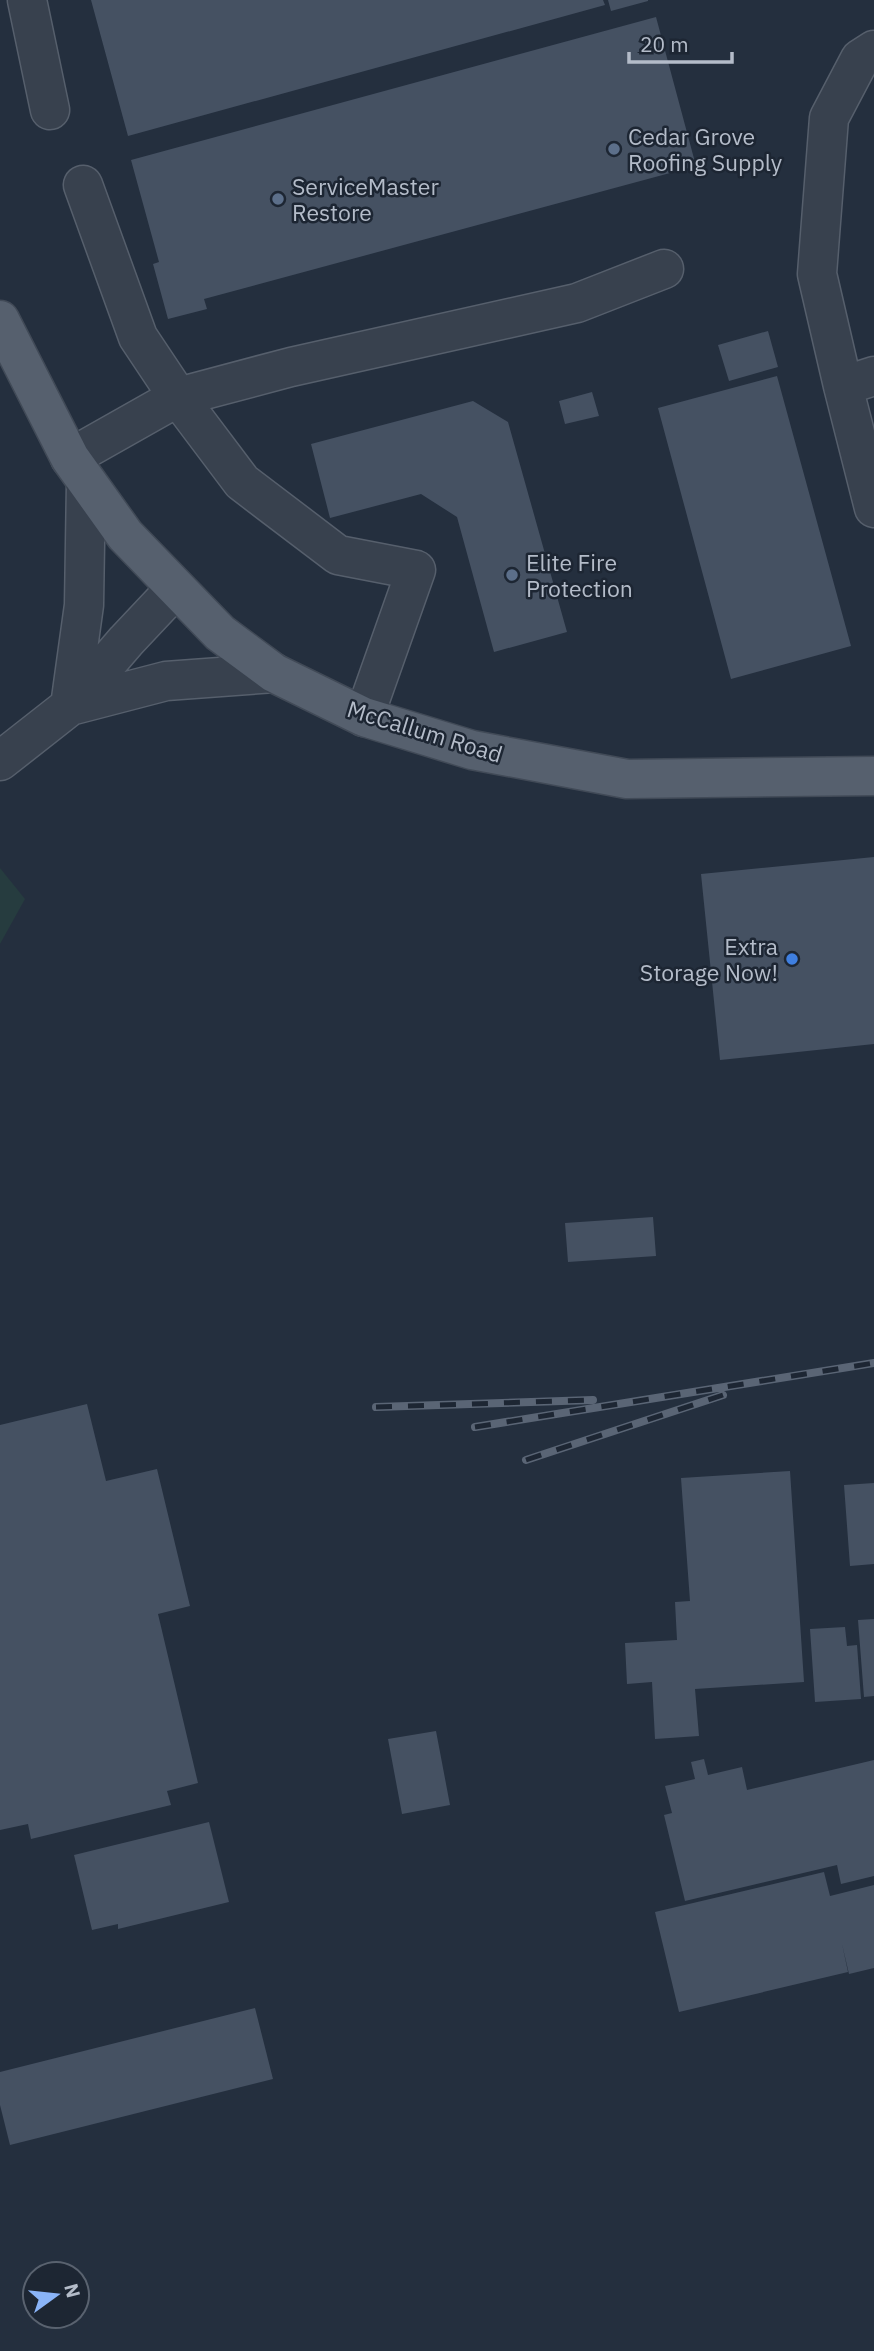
<svg xmlns="http://www.w3.org/2000/svg" width="874" height="2351" font-family="'IBM Plex Sans',sans-serif">
<rect width="100%" height="100%" fill="#242f3e"/>
<path fill="#263c3f" d="M0,868L25,899L0,944Z"/>
<path fill="#455162" d="M91,0H603L605,5L128,136Z
M608,0H648V1L611,11Z
M656,17L696,166L204,299L207,309L168,319L153,264L159,262L131,160Z
M768,331L778,367L729,381L718,345Z
M777,376L851,646L731,679L658,408Z
M592,392L599,416L565,424L559,401Z
M473,401L508,422L567,632L494,652L457,517L421,494L330,518L311,444Z
M874,857V1044L720,1060L701,874Z
M653,1217L656,1256L568,1262L565,1223Z
M87,1404L106,1481L157,1469L190,1606L158,1614L198,1783L167,1791L171,1805L31,1839L28,1824L0,1830V1425Z
M790,1471L804,1682L695,1689L699,1736L655,1739L652,1682L627,1684L625,1643L677,1640L675,1602L690,1601L681,1478Z
M874,1483V1564L850,1566L844,1485Z
M874,1619V1696L864,1697L858,1620Z
M845,1627L847,1646L857,1645L861,1699L815,1702L810,1629Z
M436,1731L450,1805L402,1814L388,1739Z
M704,1759L708,1775L742,1767L747,1790L874,1760V1876L841,1884L837,1865L685,1901L664,1815L672,1813L665,1786L695,1779L691,1762Z
M209,1822L229,1902L118,1929V1924L92,1930L74,1855Z
M824,1872L830,1896L874,1885V1968L849,1974L842,1944L848,1972L679,2012L655,1912Z
M255,2008L273,2079L10,2145L0,2105V2072Z"/>
<g fill="none" stroke-linecap="round" stroke-linejoin="round">
<defs>
<path id="minor" d="M27,0L50,110
M874,376L843,386L874,508
M843,386L817,274L829,118L860,59L874,50
M70,458L178,397L138,337L83,185
M70,706L84,605L86,482
M70,706L166,681L274,673
M364,717L416,570L338,555L242,482L178,397L291,367L577,303L664,269
M0,761L70,706L126,641L175,589"/>
<path id="major" d="M0,320L70,458L125,535L220,633L274,673L364,717L472,750L627,779L874,776"/>
</defs>
<use href="#minor" stroke="#565f6c" stroke-width="41"/>
<use href="#major" stroke="#414a57" stroke-width="41"/>
<use href="#minor" stroke="#38414e" stroke-width="38"/>
<use href="#major" stroke="#56606e" stroke-width="38"/>
<defs>
<path id="rail" d="M376,1407L593,1400
M475,1427L874,1363
M526,1460L723,1395"/>
</defs>
<use href="#rail" stroke="#5a6575" stroke-width="8"/>
<use href="#rail" stroke="#1d2633" stroke-width="5" stroke-dasharray="16" stroke-linecap="butt"/>
</g>
<g fill="#5c6f8a" stroke="#1d2633" stroke-width="2.5">
<circle cx="614" cy="149" r="7"/>
<circle cx="278" cy="199" r="7"/>
<circle cx="512" cy="575" r="7"/>
</g>
<circle fill="#3f7fe0" stroke="#1d2633" stroke-width="2.5" cx="792" cy="959" r="7"/>
<g text-anchor="middle" dominant-baseline="central" stroke-width="5" stroke-linejoin="round" paint-order="stroke">
<g font-size="23" fill="#b4bcc9" stroke="#1d2633" text-anchor="start">
<text x="628" y="136">Cedar Grove<tspan x="628" dy="26">Roofing Supply</tspan></text>
<text x="292" y="186">ServiceMaster<tspan x="292" dy="26">Restore</tspan></text>
<text x="526" y="562">Elite Fire<tspan x="526" dy="26">Protection</tspan></text>
<text x="778" y="946" text-anchor="end">Extra<tspan x="778" dy="26">Storage Now!</tspan></text>
</g>
<g font-size="23" fill="#b4bcc9" stroke="#1d2633">
<text transform="translate(425 731) rotate(17)">McCallum Road</text>
</g>
</g>
<g transform="translate(56 2295) rotate(75)"><circle r="33" fill="#1d2633" stroke="#59626f" stroke-width="2"/>
<path d="M0-5L12 26L0 18L-12 26Z" fill="#8ab4f8"/>
<text y="-10" font-size="19" font-weight="bold" text-anchor="middle" fill="#b4bcc9">N</text>
</g>
<path d="M629 52v10h103v-10" fill="none" stroke="#b4bcc9" stroke-width="3.5"/>
<text x="640" y="52" font-size="21" fill="#b4bcc9" stroke="#1d2633" stroke-width="5" paint-order="stroke">20 m</text>
</svg>
